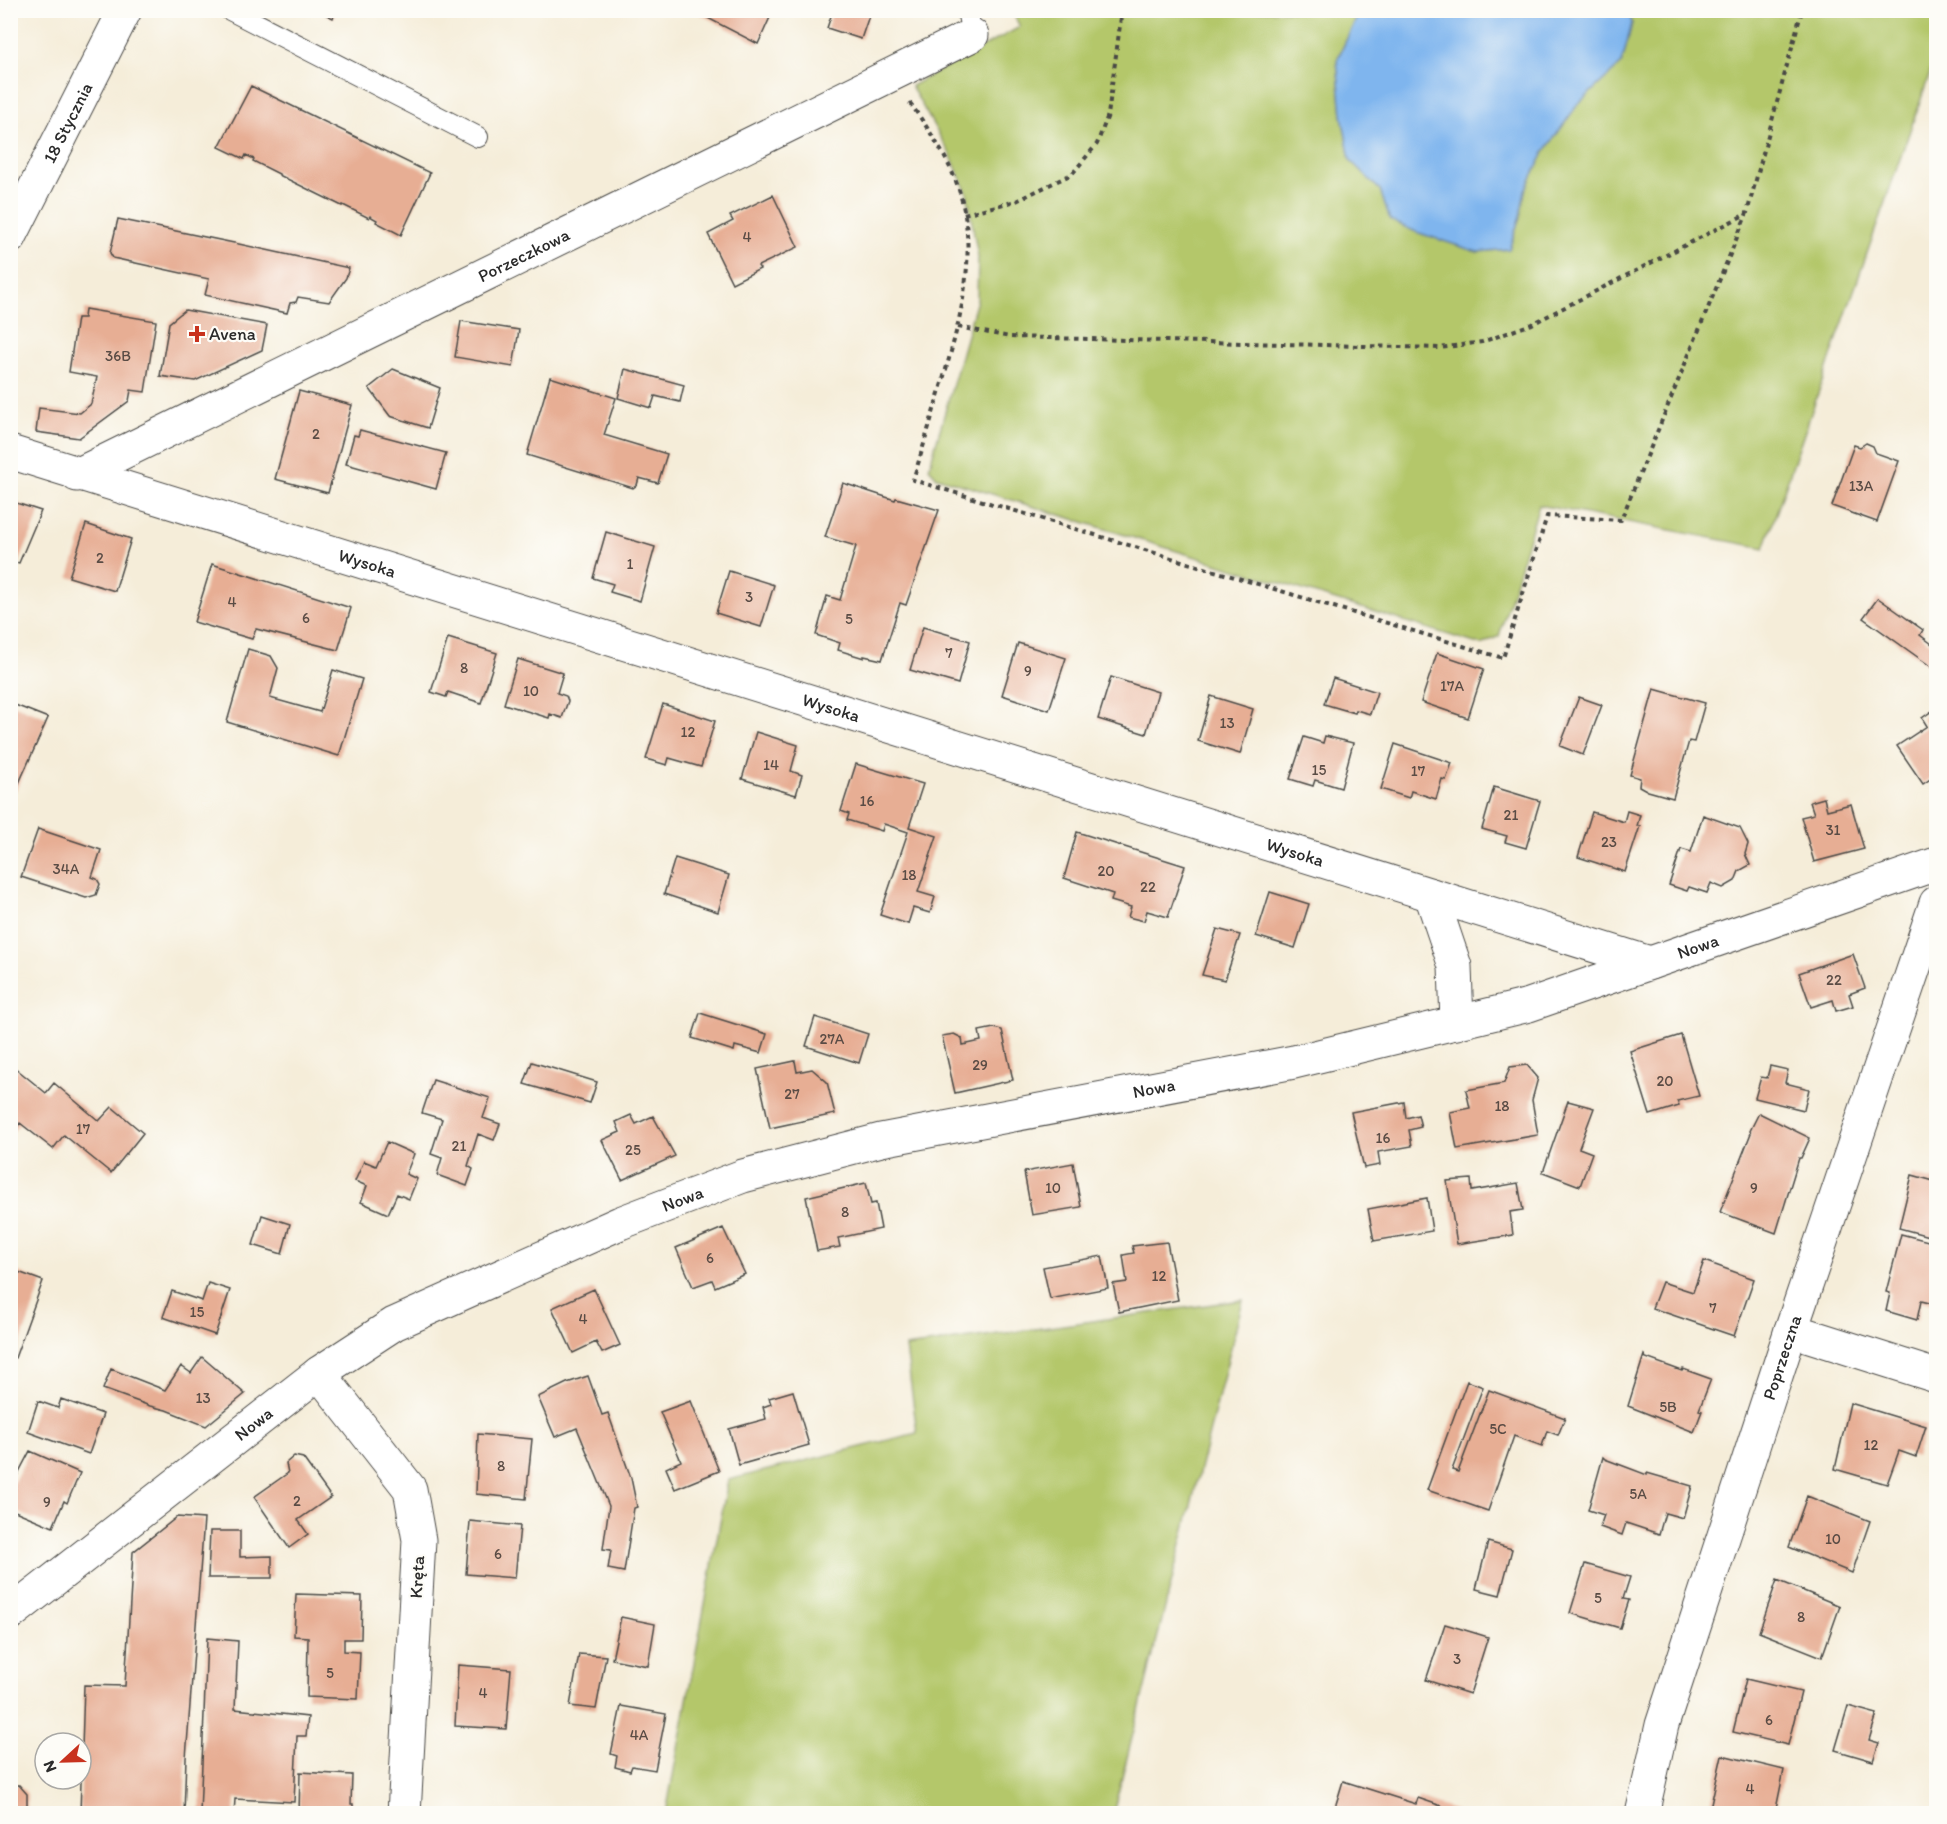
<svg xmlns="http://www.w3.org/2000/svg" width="1947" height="1824" font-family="Itim,sans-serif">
<rect width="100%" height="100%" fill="#fdfcf7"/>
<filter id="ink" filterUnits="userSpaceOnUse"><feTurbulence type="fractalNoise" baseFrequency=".0167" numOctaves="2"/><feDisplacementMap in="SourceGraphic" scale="12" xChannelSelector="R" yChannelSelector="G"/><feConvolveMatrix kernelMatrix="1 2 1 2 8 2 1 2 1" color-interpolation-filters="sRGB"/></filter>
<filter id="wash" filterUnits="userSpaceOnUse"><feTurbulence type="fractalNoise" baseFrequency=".008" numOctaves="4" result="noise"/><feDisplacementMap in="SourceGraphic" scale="24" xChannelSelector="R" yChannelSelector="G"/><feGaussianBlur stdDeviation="1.35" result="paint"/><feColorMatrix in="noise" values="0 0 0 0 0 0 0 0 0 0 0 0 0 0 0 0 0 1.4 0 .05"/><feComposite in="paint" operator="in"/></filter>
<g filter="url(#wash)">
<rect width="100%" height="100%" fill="#f5edd9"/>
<path fill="#b4c76b" stroke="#70794b" stroke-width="1.5" d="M1012,11H1364L1359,13L1337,60L1342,115L1350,160L1380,190L1391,220L1417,232L1477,252L1509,249L1520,218L1525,190L1545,151L1578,104L1622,63L1632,23L1628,11H1936V56L1764,548L1539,505L1499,636L1481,645L937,477L929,468L977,300L978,257L967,193L950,154L911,86L1020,27Z
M1243,1300L1113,1813H666L728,1480L917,1433L906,1347Z"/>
<path fill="#7fb5ee" stroke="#55708c" stroke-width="1.5" d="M1628,10L1632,23L1622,63L1578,104L1545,151L1525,190L1520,217L1509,249L1477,252L1416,232L1390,220L1380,190L1350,160L1342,115L1337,60L1359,13L1364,10Z"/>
<g id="blocks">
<path fill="#e7ae94" d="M317,10H337L333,18Z
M700,10H775L772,13L758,44L698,13Z
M833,10H871L861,39L827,28Z
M251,86L430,173L401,235L376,222L377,220L370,216L369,218L343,205L342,206L279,175V174L253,161L254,159L246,155L244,159L219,147Z
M773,195L798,247L758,266L760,269L732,283L708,234L733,221L730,216Z
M118,219L234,243L349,268L346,278L329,302L298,297L296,302L290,303L287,313L205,295L209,279L113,258L110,253Z
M85,309L156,321L145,392L131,390L129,401L79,438L36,432L39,408L80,413L91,404L97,377L69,372L77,318H84Z
M185,310L267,325L262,350L195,381L160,376L169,323Z
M461,321L519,330L513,367L455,357Z
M393,369L440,388L428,428L390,416L369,388Z
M625,369L684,385L680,402L655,396L651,408L618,398Z
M550,377L616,398L604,435L667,454L658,483L639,478L637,485L633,488L527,455Z
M299,391L352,405L328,493L275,479Z
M360,430L446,453L436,489L346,464L354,435L358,436Z
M1866,443L1873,446L1876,453L1899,461L1877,522L1832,506L1854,445L1860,447Z
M843,483L895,500L896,498L939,510L906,605L900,603L882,660L864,656V658L838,650L840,643L816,635L827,596L840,600L856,546L825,537Z
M10,501L41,511L19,563L10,561Z
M86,524L131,539L115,591L69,577Z
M606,532L655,547L640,601L610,592L613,584L593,578Z
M212,564L351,608L338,650L256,629L252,639L194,622Z
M729,571L774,585L761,627L716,613Z
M1878,598L1923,630L1920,635L1936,647V663L1933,668L1863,618Z
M923,627L970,641L958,684L910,670Z
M448,638L497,653L481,703L448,692L446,697L431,692Z
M1018,643L1066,658L1049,710L1002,695Z
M248,649L271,656L278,668L270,698L320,712L333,670L362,679L339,756L227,722Z
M1437,653L1484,669L1468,718L1421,702Z
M518,659L563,673L557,693L566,696L568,701L562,718L550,714L549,718L504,704Z
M1111,677L1158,692L1146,734L1098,719Z
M1333,678L1377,692L1370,714L1356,710L1355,713L1324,704Z
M1654,689L1705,703L1694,742L1689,741L1673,798L1648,791L1639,786L1640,778L1630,775Z
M1211,696L1253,709L1240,754L1198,741Z
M1579,697L1602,705L1583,755L1560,746Z
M10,703L48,718L15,792L10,790Z
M663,704L715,721L701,767L669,758L667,765L646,759Z
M1932,711L1936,717V775L1923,784L1897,746L1927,726L1922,718Z
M756,732L798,745L791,771L802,775L796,795L742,779Z
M1325,736L1353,743L1341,788L1315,780L1313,786L1290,779L1304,737L1323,743Z
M1395,744L1452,763L1446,780L1442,779L1436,799L1411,791L1409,798L1381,789Z
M856,764L923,784L909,827L937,836L918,892L935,897L930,913L913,908L908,924L880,915L908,832L884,824L882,831L847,820L849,814L841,811Z
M1494,787L1540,801L1526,848L1505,842L1507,836L1482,829Z
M1824,798L1827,810L1851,804L1864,849L1814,862L1801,817L1814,814L1810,802Z
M1627,811L1640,815L1637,826H1640L1625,872L1578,857L1592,812L1624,822Z
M1703,815L1740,828L1748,844L1745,854L1750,865L1739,871L1735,881L1723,888L1711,883L1707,893L1689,887L1687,891L1669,885L1681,849L1691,852Z
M38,829L101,850L92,877L97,879L100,884L96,895L86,898L21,877Z
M1077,832L1185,866L1168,917L1147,911L1144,921L1128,917L1131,907L1111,901L1113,894L1064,878Z
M675,858L729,875L718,912L664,894Z
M1270,892L1309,904L1295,948L1256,936Z
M1217,929L1240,935L1225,980L1202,975Z
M1853,954L1865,988L1849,994L1853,1006L1836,1011L1833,1000L1811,1007L1799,973Z
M700,1013L767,1034L761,1053L735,1046L734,1051L692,1038Z
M815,1017L868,1034L859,1063L806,1046Z
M994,1028L1002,1030L1013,1080L955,1093L942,1036L954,1034L962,1038L963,1045L981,1041L979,1031Z
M1681,1035L1699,1096L1677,1101L1679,1106L1650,1115L1630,1051Z
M795,1061L797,1072L812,1069L827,1082L835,1114L770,1128L757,1069Z
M532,1062L597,1082L590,1103L524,1084Z
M1527,1065L1538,1078L1532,1100L1538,1135L1457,1149L1450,1112L1470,1108L1466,1090L1504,1083L1510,1067Z
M1770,1066L1788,1070L1785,1083L1809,1089L1804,1110L1755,1098L1761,1077L1767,1078Z
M14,1067L46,1093L54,1083L99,1121L112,1107L143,1133L111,1173L64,1135L53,1149L20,1123L12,1133L10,1132V1071Z
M433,1080L490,1098L483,1118L500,1124L494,1140L478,1134L468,1166L473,1169L467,1186L437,1175L442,1158L431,1154L442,1119L422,1113Z
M1568,1101L1594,1108L1579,1148L1592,1153L1580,1186L1543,1172Z
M1404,1102L1406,1118L1418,1115L1421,1127L1409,1130L1412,1146L1378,1152L1380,1165L1364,1168L1351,1112Z
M1759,1113L1810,1138L1801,1158H1799L1776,1233L1720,1212L1751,1133L1750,1131Z
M631,1115L636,1124L653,1116L675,1156L622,1180L602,1140L620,1132L616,1122Z
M387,1142L414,1154L406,1174L417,1179L409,1199L397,1194L388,1214L361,1202L367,1186L355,1181L364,1161L376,1166Z
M1073,1163L1081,1207L1032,1215L1024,1172Z
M1936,1174V1238L1899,1228L1912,1175L1934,1181Z
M1471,1179L1472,1191L1518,1183L1523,1210L1510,1212L1513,1235L1457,1244L1447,1181Z
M866,1183L871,1204L876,1203L881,1229L838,1238L840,1247L817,1251L806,1197Z
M1427,1198L1432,1231L1374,1241L1368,1209Z
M262,1215L290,1224L282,1254L253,1245Z
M723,1228L745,1274L715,1287L712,1280L693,1287L676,1248Z
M1901,1234L1936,1243V1294L1934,1304L1921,1301L1917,1320L1886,1311L1890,1293L1886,1292Z
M1167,1242L1178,1300L1119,1312L1113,1284L1127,1282L1123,1255L1134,1253L1132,1246Z
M1102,1256L1108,1288L1050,1299L1043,1267Z
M1704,1261L1754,1279L1734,1336L1652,1308L1662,1282L1693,1292Z
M10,1269L43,1281L15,1358L10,1357Z
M208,1283L230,1290L215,1335L163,1317L172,1291L202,1301Z
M594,1289L620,1345L602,1353L596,1342L573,1353L552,1308Z
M1644,1355L1646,1358L1682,1371L1683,1369L1711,1379L1699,1410L1702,1411L1694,1432L1628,1406Z
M202,1357L245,1394L206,1426L166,1410L150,1406L103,1389L111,1369L165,1390L181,1366L191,1373Z
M588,1376L602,1415L608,1413L631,1478L637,1507L634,1508L624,1572L608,1569L611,1550L603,1549L609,1506L577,1428L555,1437L538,1397L567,1383Z
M1467,1381L1483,1387L1452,1470L1458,1472L1489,1390L1565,1418L1558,1435L1547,1431L1542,1446L1514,1436L1488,1511L1427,1490Z
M793,1391L809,1445L739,1465L729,1429L766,1419L763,1407L771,1404L769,1398Z
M61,1399L103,1414L89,1454L28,1432L38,1401L58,1408Z
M691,1401L719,1471L675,1489L666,1468L681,1461L660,1412Z
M1850,1403L1926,1426L1916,1457L1899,1451L1887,1484L1835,1469Z
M478,1434L532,1439L526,1499L476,1494Z
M30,1451L80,1473L67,1503L64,1501L53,1527L10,1509V1489Z
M294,1456L303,1458L331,1497L298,1520L308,1534L289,1548L254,1497L288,1473L286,1463Z
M1603,1457L1605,1459L1647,1475V1473L1692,1486L1683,1518L1665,1513L1659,1534L1626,1523L1622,1535L1600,1527L1604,1515L1588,1510Z
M1807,1496L1870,1521L1852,1573L1789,1547Z
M177,1517L204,1519L186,1758L184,1814H80L84,1685L125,1686L133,1552Z
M470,1521L520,1526L515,1578L466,1574Z
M210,1531H240V1557L272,1556V1578H208Z
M1488,1542L1512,1549L1500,1595L1476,1589Z
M1585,1564L1630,1577L1623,1599L1629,1600L1620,1628L1570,1613Z
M1777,1580L1840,1606L1822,1657L1759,1632Z
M296,1594L362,1596L361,1639H344V1651L360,1652L358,1699L307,1697L308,1637L294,1636Z
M621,1617L655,1624L648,1666L612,1659Z
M1445,1624L1488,1637L1470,1694L1426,1680Z
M207,1638L238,1641L235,1709L308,1717L306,1736H297L294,1802L235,1799L234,1814H200Z
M579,1654L606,1656L596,1709L570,1706Z
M458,1665L511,1669L506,1729L455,1726Z
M1746,1679L1801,1692L1788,1745L1733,1732Z
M621,1706L666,1714L655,1770L632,1766L630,1771L615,1767L617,1756L611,1754Z
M1848,1706L1877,1714L1869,1740L1879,1743L1873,1761L1835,1750Z
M1722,1755L1784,1770L1775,1814H1732L1710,1809Z
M300,1772L352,1775L351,1804H353V1814H299Z
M1343,1781L1416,1804L1418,1798L1456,1811L1455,1814H1333Z
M10,1785H19L27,1794V1814H10Z"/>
</g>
</g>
<g filter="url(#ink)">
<use href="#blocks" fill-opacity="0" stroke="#494845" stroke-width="1.5"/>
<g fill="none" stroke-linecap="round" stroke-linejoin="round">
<defs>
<path id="lane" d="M230,10L478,137
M967,10L972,35"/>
<g id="street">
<path id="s1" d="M10,452L1650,963"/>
<path id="s2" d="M77,475L972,35"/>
<path d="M1431,895L1455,966L1457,1023"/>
<path d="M1791,1330L1936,1376"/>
<path d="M319,1373L410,1489L419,1540L404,1814"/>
<path id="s3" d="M10,1614L319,1373L394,1324L620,1223L743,1176L881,1140L1294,1062L1529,1005L1936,864"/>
<path id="s4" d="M1642,1814L1662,1725L1791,1330L1936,903"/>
</g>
<g id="secondary">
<path id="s5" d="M10,237L125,10"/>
</g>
</defs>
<use href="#lane" stroke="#494845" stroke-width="22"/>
<use href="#street" stroke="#494845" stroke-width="35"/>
<use href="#secondary" stroke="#494845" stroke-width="35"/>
<path stroke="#494845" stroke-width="4" stroke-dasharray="4.5 4.5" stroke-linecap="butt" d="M910,103C928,128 950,161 959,190C979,255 960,321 942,383C932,416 923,448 913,480L1503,658L1547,516L1621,520L1747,213L1802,10
M964,214L1016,201L1072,174L1097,144L1108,115L1122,10
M958,327L1010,337L1440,348L1482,342L1532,324L1746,214"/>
<use href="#lane" stroke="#fff" stroke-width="20"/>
<use href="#street" stroke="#fff" stroke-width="33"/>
<use href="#secondary" stroke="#fff" stroke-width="33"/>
</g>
</g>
<path fill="#c8321e" stroke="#fdfcf7" stroke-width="2" d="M194 325h6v6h6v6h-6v6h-6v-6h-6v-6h6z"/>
<g text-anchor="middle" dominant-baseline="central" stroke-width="4.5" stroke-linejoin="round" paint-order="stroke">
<g font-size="15" fill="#5a4c45">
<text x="747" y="237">4</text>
<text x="118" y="356">36B</text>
<text x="316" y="434">2</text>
<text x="1861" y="486">13A</text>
<text x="100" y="558">2</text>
<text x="630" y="564">1</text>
<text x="749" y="597">3</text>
<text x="232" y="602">4</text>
<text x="306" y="618">6</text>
<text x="849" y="619">5</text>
<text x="949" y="653">7</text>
<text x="464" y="668">8</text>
<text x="1028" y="671">9</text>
<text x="1452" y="686">17A</text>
<text x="531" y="691">10</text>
<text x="1227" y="723">13</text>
<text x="688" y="732">12</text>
<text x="771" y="765">14</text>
<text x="1319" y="770">15</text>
<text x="1418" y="771">17</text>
<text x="867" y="801">16</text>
<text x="1511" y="815">21</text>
<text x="1833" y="830">31</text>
<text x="1609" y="842">23</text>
<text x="66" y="869">34A</text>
<text x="1106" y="871">20</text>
<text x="909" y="875">18</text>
<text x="1148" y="887">22</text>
<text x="1834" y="980">22</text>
<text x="832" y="1039">27A</text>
<text x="980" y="1065">29</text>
<text x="1665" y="1081">20</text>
<text x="792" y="1094">27</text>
<text x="1502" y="1106">18</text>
<text x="83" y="1129">17</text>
<text x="1383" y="1138">16</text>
<text x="459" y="1146">21</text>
<text x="633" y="1150">25</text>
<text x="1053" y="1188">10</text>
<text x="1754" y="1188">9</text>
<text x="845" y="1212">8</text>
<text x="710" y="1258">6</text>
<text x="1159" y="1276">12</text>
<text x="1713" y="1308">7</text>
<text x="197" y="1312">15</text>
<text x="583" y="1319">4</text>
<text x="203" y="1398">13</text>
<text x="1668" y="1407">5B</text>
<text x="1498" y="1429">5C</text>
<text x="1871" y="1445">12</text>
<text x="501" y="1466">8</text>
<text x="1638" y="1494">5A</text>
<text x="297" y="1501">2</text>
<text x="47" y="1502">9</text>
<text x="1833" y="1539">10</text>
<text x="498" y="1554">6</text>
<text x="1598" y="1598">5</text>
<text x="1801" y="1617">8</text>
<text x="1457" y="1659">3</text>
<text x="330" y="1673">5</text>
<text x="483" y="1693">4</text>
<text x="1769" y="1720">6</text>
<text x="639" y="1735">4A</text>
<text x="1750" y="1789">4</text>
</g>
<g font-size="18" fill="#2b2b2b" stroke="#fdfcf7">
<text stroke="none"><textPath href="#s5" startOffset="128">18 Stycznia</textPath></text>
<text stroke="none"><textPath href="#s2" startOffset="498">Porzeczkowa</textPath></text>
<text stroke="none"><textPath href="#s1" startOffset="374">Wysoka</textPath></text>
<text stroke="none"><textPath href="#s1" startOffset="860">Wysoka</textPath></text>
<text stroke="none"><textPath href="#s1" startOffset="1346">Wysoka</textPath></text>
<text stroke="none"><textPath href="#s3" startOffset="1844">Nowa</textPath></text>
<text stroke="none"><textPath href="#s3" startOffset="1281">Nowa</textPath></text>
<text stroke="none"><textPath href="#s3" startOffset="796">Nowa</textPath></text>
<text stroke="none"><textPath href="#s4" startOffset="478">Poprzeczna</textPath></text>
<text stroke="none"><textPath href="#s3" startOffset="309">Nowa</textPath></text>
<text transform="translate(417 1577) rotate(-87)">Kręta</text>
</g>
<g font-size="18" fill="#2b2b2b" stroke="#fdfcf7" text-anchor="start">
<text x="209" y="334">Avena</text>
</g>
</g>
<rect width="1947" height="1824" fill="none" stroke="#fdfcf7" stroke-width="36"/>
<g transform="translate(63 1761) rotate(248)"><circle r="28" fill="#fdfcf7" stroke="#a9a8a5" stroke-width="1.5"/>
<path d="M0-4.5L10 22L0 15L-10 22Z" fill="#c8321e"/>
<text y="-9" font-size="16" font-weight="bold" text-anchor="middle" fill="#2b2b2b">N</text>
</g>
</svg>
